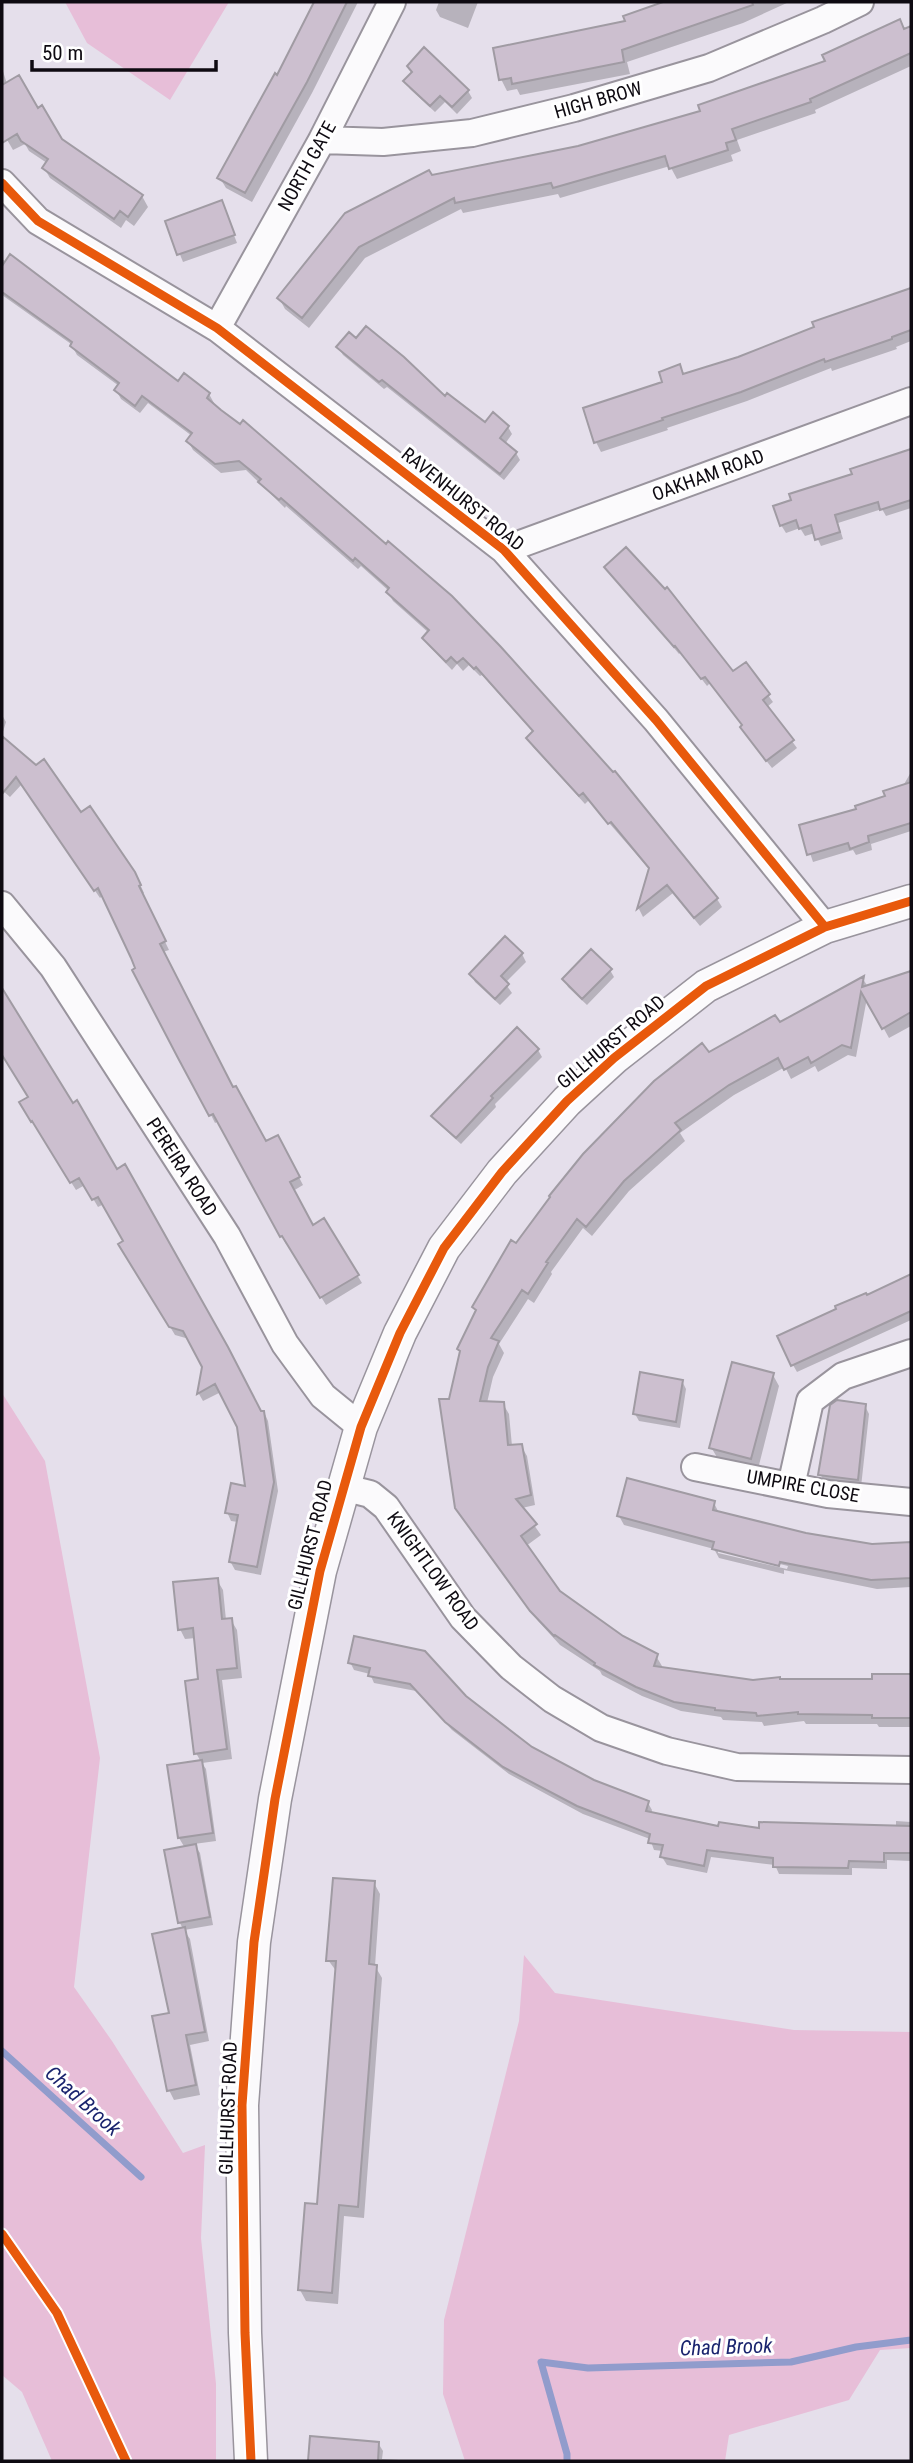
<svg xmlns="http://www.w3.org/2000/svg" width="913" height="2463" font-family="'Roboto Condensed',sans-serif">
<rect width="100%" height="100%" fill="#e5dfeb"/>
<path fill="#e7bed8" d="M65,2H229L170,100L87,43Z
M2,1393L45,1461L100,1758L74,1987L112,2041L183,2153L205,2145L201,2238L216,2384V2461H52L22,2392L2,2375Z
M524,1955L555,1993L794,2030L911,2032V2348L880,2350L849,2400L729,2435L725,2461H465L443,2394L444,2320L519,2021Z"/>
<path fill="#0003" fill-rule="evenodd" d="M316,2H358L312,93L252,202L226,188L220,178L278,77Z
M439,2H478L468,28L440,17L436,10Z
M669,2H789L743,23L627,62L630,74L520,95L517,89L507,91L501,79L627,23L625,17Z
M911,26V66L815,110L816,113L737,140L741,151L731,155L733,161L677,179L670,166L560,198L558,194L463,213L461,209L365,258L309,328L285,309L279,298L432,177L579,148L702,112L828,62Z
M409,67L468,91L472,98L457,114L445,102L435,112L410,89L405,82L413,74Z
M2,68L7,84L37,110L61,140L142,196L148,207L134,226L126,220L121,228L50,178L44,168L47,163L29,151L25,144L13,150L2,131Z
M221,202L237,243L183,262L167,222Z
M2,259L179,383L209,394L214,403L212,405L717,899L722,907L700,926L673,893L643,917L639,909L650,870L589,800L585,804L533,747L528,738L534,733L482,675L480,676L469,665L463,671L457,664L452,670L430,647L424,638L429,633L393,601L388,592L389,591L361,566L358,569L286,506L285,508L246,470L221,473L193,450L188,441L192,436L148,403L140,413L121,399L116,390L119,386L77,355L71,344L2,295Z
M911,289V341L896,347L897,349L832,371L831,368L747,401L667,428L668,430L601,452L596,442L585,410L664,383L679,367L685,376L738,358L816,328L814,323Z
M338,347L445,399L485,424L508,427L512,434L505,444L516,453L520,460L504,480L387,387L384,389L343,355Z
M910,451L911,508L886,516L882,509L838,523L843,539L821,546L815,533L805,536L800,528L786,533L781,525L854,475Z
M607,568L733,674L745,664L773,702L767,707L797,748L772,768L746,735L744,726L710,683L707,686L681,652L679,654Z
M2,715L6,722L2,735Z
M2,738L36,767L139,882L144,893L142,894L169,950L163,952L233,1089L266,1143L278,1137L303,1185L293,1191L312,1228L324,1221L362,1283L326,1305L288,1243L286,1244L219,1121L215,1123L211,1115L103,895L100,898L22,784L10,797L2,790Z
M911,772V831L871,844L872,850L856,855L853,850L813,862L801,826L858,810L887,797L903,786Z
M522,954L526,962L505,983L512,993L500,1005L475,982L471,974Z
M610,970L614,977L587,1005L568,987L564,979Z
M911,973V1026L889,1038L867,998L856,1057L848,1055L818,1072L815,1066L791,1079L785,1067L734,1095L680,1133L685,1141L629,1191L592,1236L583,1228L551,1272L552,1274L534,1303L528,1299L499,1344L504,1353L493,1377L487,1403L503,1404L509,1414L512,1446H521L527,1456L535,1505L522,1508L541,1535L526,1546L559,1592L622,1637L656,1656L662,1666L661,1669L753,1682L873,1681V1676H911V1727H879L877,1724H806L804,1721L764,1726L762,1722L723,1720L721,1717L681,1711L642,1696L602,1675L600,1671L560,1645L538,1621L463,1519L450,1401L477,1312L474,1307L517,1245L708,1055L779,1025L863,979L868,987Z
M2,992L260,1413L264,1412L268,1421L278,1491L261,1575L235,1570L230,1561L238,1522L231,1521L227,1512L247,1488L239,1427L221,1392L203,1401L199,1394L204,1367L189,1339L175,1335L120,1244L125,1242L104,1204L98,1207L85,1185L76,1190L21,1103L30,1098L2,1048Z
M538,1050L542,1057L495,1104L496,1107L461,1144L438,1123L433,1116Z
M911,1276V1320L797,1372L793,1365L866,1297Z
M773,1375L779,1386L758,1469L718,1459L711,1447Z
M682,1381L686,1389L680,1428L639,1421L635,1414Z
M865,1406L869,1414L861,1487L825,1482L820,1474Z
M714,1503L719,1513L825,1539L872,1546L911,1544V1587L877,1589L784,1570V1574L719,1558L714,1549L624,1525L619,1516ZM718,1549L788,1566L787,1569L718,1553Z
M217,1580L223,1590L226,1620H231L237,1630L242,1678L222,1680L232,1759L202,1763L206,1769L216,1841L194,1844L200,1853L213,1925L184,1930L190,1939L209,2041L190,2045L200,2095L174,2100L169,2090L171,2014L183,1929L180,1923L185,1848L179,1838L201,1762L196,1753L200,1681L196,1638L185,1639L180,1629Z
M355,1638L465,1697L531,1749L593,1781L648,1803L652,1810L651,1814L720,1828L761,1830L896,1828V1821L911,1822V1861L887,1860V1869L852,1868V1875L779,1874L775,1865L711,1857L707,1873L667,1865L662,1857L663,1851L654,1850L650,1839L583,1814L509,1774L452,1730L416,1691L374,1683L370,1674L354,1670L350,1662Z
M374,1883L380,1894L375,1966L382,1978L364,2218L344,2216L338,2304L306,2301L300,2290L319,2205L337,1972L328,1960Z
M311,2438L378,2443L383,2451L382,2459L416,2461H309Z"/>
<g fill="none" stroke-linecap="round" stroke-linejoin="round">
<path stroke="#919ccc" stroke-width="7" d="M2,2051L141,2177
M567,2461V2454L541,2362L588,2368L791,2362L856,2347L911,2340"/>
</g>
<path fill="#ccbfcf" stroke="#a09ba3" stroke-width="2" d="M314,2H347L307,82L245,193L217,178L275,73L277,75Z
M663,2H752L753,5L622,50L624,62L512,84L511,78L499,80L493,48L625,21L623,16Z
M900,19L904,29L911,26V53L810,99L811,102L732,129L736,140L726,143L728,150L669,169L665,156L553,188L551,183L455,203L454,198L359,247L302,318L277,298L345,213L429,170L432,175L578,146L700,111L698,105L825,61L822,55Z
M424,47L469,90L452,107L440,96L430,106L403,81L412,72L407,66Z
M19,75L38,108L42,105L62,139L143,195L128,217L120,211L114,219L42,168L48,159L21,141L17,134L2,143V85Z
M222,200L235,235L177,255L165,221Z
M10,254L178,381L184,373L210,393L207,398L221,410L240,424L243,420L386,544L388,541L452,596L501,647L613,772L615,771L718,898L694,918L667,885L637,909L649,868L611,822L608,824L583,793L579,796L526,738L533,731L476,667L474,669L463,658L457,663L451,657L446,662L422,638L429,630L386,592L389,588L355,558L353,561L281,498L279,500L258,482L261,479L239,461L215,464L186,441L192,433L142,396L135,406L114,390L119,383L70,346L72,342L2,292V266Z
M911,288V330L892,337V339L825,362L824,359L741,392L662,418L663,420L594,443L583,408L662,382L659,372L680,364L683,374L738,357L814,327L812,322Z
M366,326L404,357L445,396L447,393L485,422L493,412L509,426L500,438L517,452L500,474L382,380L379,382L336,347L349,332L356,338Z
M911,449V500L880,510L878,502L835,515L840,532L815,540L811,525L799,529L796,520L780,526L773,506L791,500L789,494L852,474L850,469Z
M626,547L665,589L667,587L733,671L746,662L770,694L763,700L794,740L766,761L740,727L742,725L705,677L701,679L675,646L674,647L604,567Z
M2,736L36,765L44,759L81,812L90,806L135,872L141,885L139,886L166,941L160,944L233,1087L236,1086L266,1141L278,1135L300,1177L290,1182L313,1225L324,1218L359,1275L320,1298L282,1236L280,1237L213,1114L209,1116L178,1058L132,970L135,968L131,958L98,888L94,891L16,777L2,794Z
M911,782V823L868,836L869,842L850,849L848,843L807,855L799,825L856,809L855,806L885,796L883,791Z
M505,936L523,953L501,976L509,984L495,999L469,974Z
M591,949L612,969L582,999L562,979Z
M911,971V1012L882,1029L861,992L851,1048L842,1045L811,1063L808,1057L784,1070L778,1058L729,1085L675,1123L681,1130L624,1181L586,1227L577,1219L546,1262L548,1263L528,1294L522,1290L491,1338L499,1341L488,1367L480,1401L504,1402L508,1445L522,1444L531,1495L516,1499L537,1524L521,1536L560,1591L623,1636L658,1654L654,1666L753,1680L780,1677V1679H872V1674H911V1718H872V1715L798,1714V1712L757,1716L756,1713L715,1710V1708L674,1702L636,1687L594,1665L595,1663L555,1635L554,1636L530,1611L455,1508L439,1399H449L460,1351L457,1349L476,1310L472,1307L511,1240L516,1243L550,1197L549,1196L583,1154L654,1081L702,1043L709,1052L775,1015L780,1022L864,976L862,987Z
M2,988L73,1103L77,1100L117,1169L125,1164L228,1347L261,1411H264L274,1482L257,1567L229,1562L238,1515L225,1513L231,1483L245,1486L237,1427L215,1384L197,1394L202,1367L183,1331L169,1327L118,1244L123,1241L98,1197L92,1200L79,1178L70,1183L32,1121L31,1122L19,1102L28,1097L2,1055Z
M517,1027L539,1049L491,1096L493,1098L456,1138L431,1116Z
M911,1274V1311L791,1366L777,1336L836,1309L835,1306L866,1293L867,1295Z
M732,1362L774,1373L751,1459L709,1448Z
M640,1372L683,1380L676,1422L633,1414Z
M837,1400L866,1404L858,1480L818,1475L830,1405Z
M627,1478L715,1501L713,1510L806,1533L872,1544L911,1542V1578L871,1580L780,1562L779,1566L712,1549L714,1542L617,1516Z
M218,1578L222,1619L232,1618L237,1668L217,1670L227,1749L194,1754L185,1681L198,1679L193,1628L178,1630L173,1582Z
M354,1636L425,1651L466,1696L532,1747L594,1780L649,1801L646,1811L718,1826L719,1822L759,1828V1822L911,1826V1853H884V1862L849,1861L848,1868L773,1867V1858L707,1850L704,1866L660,1857L663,1845L648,1843L650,1834L577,1806L503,1767L445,1722L410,1684L368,1676L370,1668L348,1663Z
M202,1760L213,1833L178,1838L167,1765Z
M196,1844L210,1917L178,1923L164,1850Z
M333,1878L375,1881L369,1964L377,1965L358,2207L339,2205L332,2293L298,2290L305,2203L317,2204L336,1961H326Z
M185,1927L205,2032L186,2035L196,2085L167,2091L152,2016L169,2013L152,1934Z
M310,2436L379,2442L378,2461H308Z"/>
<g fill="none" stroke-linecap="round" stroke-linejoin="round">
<defs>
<path id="minor" d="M322,140L383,142L472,133L574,108L709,68L823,20L860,2
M2,183L38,221L217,328L504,550L656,720L825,927
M217,328L322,140L392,2
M504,550L911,401
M2,905L53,967L227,1236L285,1344L323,1396L361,1427
M695,1467L828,1494L911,1502
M791,1486L810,1401L843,1376L911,1353
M342,1487L370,1494L386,1507L463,1618L511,1667L552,1699L601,1728L667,1751L737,1767L911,1770"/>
<path id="tertiary" d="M251,2461L245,2333L242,2105L254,1942L275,1799L320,1571L361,1427L400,1333L444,1248L502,1172L567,1101L614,1058L706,986L825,927L911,901"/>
</defs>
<use href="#minor" stroke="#99949d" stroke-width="30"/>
<use href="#tertiary" stroke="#99949d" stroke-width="35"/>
<use href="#minor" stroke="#fbfafc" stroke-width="26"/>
<use href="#tertiary" stroke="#fbfafc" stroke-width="32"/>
<defs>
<path id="cycleway" d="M2,183L38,221L217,328L504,550L656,720L825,927
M2,2234L57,2313L126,2461
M251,2461L245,2333L242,2105L254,1942L275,1799L320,1571L361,1427L400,1333L444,1248L502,1172L567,1101L614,1058L706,986L825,927L911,901"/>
</defs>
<use href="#cycleway" stroke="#fff" stroke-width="13"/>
<use href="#cycleway" stroke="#e8590c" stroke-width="9"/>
</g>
<g text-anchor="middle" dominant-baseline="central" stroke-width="6" stroke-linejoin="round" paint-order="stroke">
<g font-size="19" fill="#0e0a11" stroke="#fff">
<text transform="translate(598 100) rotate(-16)">HIGH BROW</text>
<text transform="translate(307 166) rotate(-61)">NORTH GATE</text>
<text transform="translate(708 475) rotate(-20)">OAKHAM ROAD</text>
<text transform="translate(463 499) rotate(39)">RAVENHURST ROAD</text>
<text transform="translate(611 1042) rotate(-40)">GILLHURST ROAD</text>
<text transform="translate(182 1167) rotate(57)">PEREIRA ROAD</text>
<text transform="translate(803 1486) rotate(10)">UMPIRE CLOSE</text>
<text transform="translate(310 1545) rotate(-76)">GILLHURST ROAD</text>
<text transform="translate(433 1571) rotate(54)">KNIGHTLOW ROAD</text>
<text transform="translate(228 2108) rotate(-88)">GILLHURST ROAD</text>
</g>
<g font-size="21" font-style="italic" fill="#1a246e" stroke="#fff">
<text transform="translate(83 2101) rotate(42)">Chad Brook</text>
<text transform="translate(726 2347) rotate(-2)">Chad Brook</text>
</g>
</g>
<rect width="913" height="2463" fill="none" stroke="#0e0a11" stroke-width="7"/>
<path d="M32 60v10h184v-10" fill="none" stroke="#0e0a11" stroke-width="3.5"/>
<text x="42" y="60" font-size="21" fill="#0e0a11" stroke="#ffffff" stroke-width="5" paint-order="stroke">50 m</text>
</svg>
